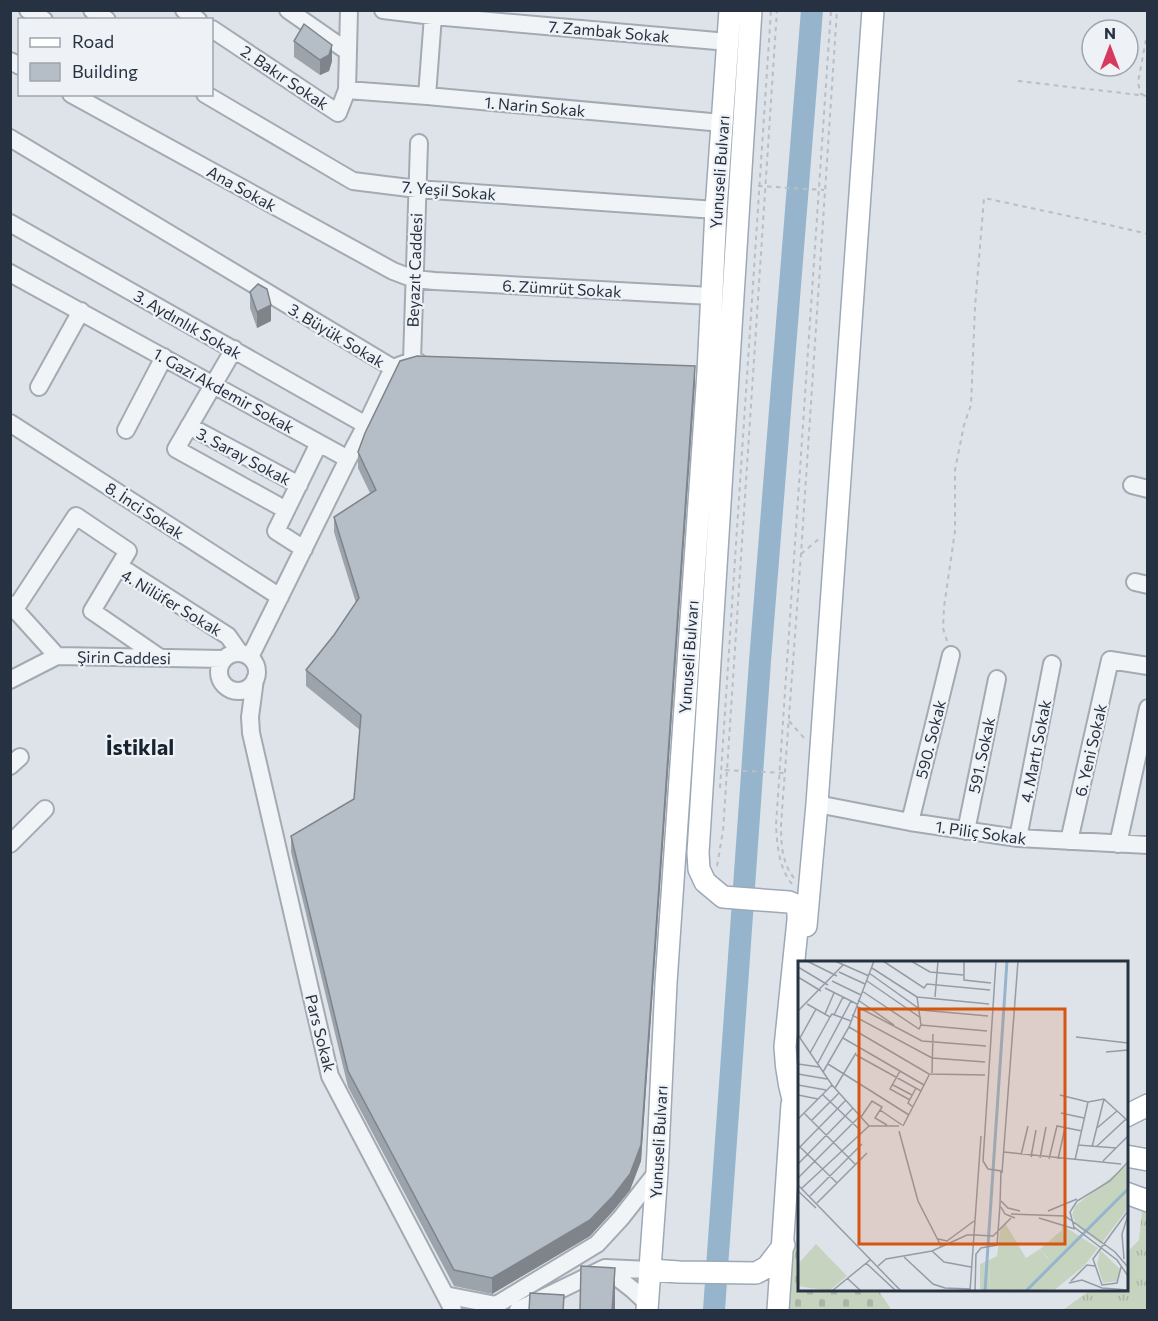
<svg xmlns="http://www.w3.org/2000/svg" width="1158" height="1321" font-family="Commissioner,sans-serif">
<defs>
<pattern id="grass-tufts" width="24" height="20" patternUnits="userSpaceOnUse" patternTransform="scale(1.5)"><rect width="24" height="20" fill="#c6d4bf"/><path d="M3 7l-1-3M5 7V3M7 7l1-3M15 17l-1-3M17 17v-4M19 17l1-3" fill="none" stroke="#aab6a5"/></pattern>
<pattern id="cemetery-stones" width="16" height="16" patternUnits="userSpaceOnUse" patternTransform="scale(1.5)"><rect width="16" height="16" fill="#c6d4bf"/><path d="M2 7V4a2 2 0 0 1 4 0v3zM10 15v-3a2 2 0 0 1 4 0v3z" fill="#aab6a5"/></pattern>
</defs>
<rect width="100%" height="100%" fill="#dee3e9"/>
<path fill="url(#grass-tufts)" d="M1142,1211L1147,1214V1310H1063L1090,1290H1126L1127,1252L1139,1240Z"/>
<path fill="url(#cemetery-stones)" d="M799,1226L800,1290H878L889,1306L891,1310H788L794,1250Z"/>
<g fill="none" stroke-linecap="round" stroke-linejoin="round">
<path stroke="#96b5cc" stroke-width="22" d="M714,1310L760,661L812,10"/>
<defs>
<path id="minor" d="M28,10L44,20
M92,10L107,20
M184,10L198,20
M288,10L347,51
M383,10L433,16L728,42
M212,29L338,113L347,90L349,10
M10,61L20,66
M347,90L427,96L722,123
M71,94L393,271L414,279L435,281L711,296
M205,94L353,181L417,189L716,210
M427,96L433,16
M10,138L393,368L412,361L418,362
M10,223L366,425
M10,273L348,459L366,425L393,368
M234,349L176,449L286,510
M412,361L419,143
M39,387L81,311
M10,423L280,597
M189,426L299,485
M126,430L164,357
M1132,485L1148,489
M304,549L276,531L319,443
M1135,582L1148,585
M10,604L57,656L224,659
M15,609L76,516L128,551L119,566
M219 672a19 19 0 1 1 38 0a19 19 0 1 1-38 0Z
M159,657L92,611L119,566L228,636L240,653
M250,657L348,459
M255,679L250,717L251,733L330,1076L453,1310
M10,680L57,656
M10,766L20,757
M817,804L910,822L1018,838L1148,845
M910,822L951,655
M966,831L997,679
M1018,838L1052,664
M1069,841L1110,660L1148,666
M10,844L45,809
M1118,844L1148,708
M605,1268L632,1289L648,1304
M445,1295L496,1305L597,1244L621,1218L657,1172
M518,1310L605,1268L650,1270"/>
<path id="major" d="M751,10L698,853L699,869L705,882L723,897L789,902C799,905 798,912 798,920L785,1047C786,1073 791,1097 800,1122
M806,926L817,804L873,10
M1126,1116L1148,1105
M1126,1156L1148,1160
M1126,1193L1148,1201
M650,1270L679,1272L756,1273L767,1267L784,1245
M647,1310L657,1172L666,983L708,372L716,210L730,10
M778,1310L792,1104"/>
</defs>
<use href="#minor" stroke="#a3aab3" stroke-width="20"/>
<use href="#major" stroke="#9da9b6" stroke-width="24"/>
<path stroke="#b8bec4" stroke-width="2" stroke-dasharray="4.5 4.5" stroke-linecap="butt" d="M1018,81L1148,96
M1144,95L1141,94L1138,83L1139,77L1148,29
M758,186L824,190
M801,554L820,538
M947,641L943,628L944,607L955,531V470L964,425L971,405L975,307L984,198L1087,220L1148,234
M789,721L805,739
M725,770L785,773
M720,788L771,10
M717,866L723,831L777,10
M794,878C782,863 781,844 781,825L801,554L837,10
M792,884C779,869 777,844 776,825L831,10"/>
<use href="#minor" stroke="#f1f4f7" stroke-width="16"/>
<use href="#major" stroke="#fff" stroke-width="21"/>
</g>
<path fill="#9ca3aa" d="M294,41L332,61L329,71L320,75L294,57Z
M250,292L271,321L257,328L250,308Z
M695,382L641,1161L630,1190L613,1211L590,1236L492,1294L454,1286L348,1087L291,852V836L354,799L360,730L306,686V670L334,635L356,603L334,532V517L370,493L358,468V452Z"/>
<path fill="#7f848b" d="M332,45V61L329,71L320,75V60Z
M271,305V321L257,328V312Z
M695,366V382L641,1161L630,1190L613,1211L590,1236L492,1294V1278Z
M615,1268V1311H612Z"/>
<path fill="#b5bdc6" stroke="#7f848b" stroke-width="1.5" d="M304,24L332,45L329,55L320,60L294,41Z
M258,284L267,289L271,305L257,312L250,292Z
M417,356L695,366L641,1145L630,1174L613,1196L590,1220L492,1278L454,1270L348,1071L291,836L354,799L361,715L306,670L334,635L359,598L334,517L376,490L358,452L365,433L400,361Z
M581,1266L615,1268L612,1311H580Z
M530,1293L564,1295L563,1311H529Z"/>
<g text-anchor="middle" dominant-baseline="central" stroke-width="4.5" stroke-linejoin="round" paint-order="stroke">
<g font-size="16" fill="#263241" stroke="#eef2f6">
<text transform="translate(609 31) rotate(5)">7. Zambak Sokak</text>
<text transform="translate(285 77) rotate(34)">2. Bakır Sokak</text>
<text transform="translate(535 106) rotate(5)">1. Narin Sokak</text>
<text transform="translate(719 172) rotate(-86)">Yunuseli Bulvarı</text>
<text transform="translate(242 188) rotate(29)">Ana Sokak</text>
<text transform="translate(449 190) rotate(5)">7. Yeşil Sokak</text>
<text transform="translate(414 270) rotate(-88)">Beyazıt Caddesi</text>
<text transform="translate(562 288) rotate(3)">6. Zümrüt Sokak</text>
<text transform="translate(188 324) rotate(30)">3. Aydınlık Sokak</text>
<text transform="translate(337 335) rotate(31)">3. Büyük Sokak</text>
<text transform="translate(224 390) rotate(29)">1. Gazi Akdemir Sokak</text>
<text transform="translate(244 456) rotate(28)">3. Saray Sokak</text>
<text transform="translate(145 510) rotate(33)">8. İnci Sokak</text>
<text transform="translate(172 602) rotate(31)">4. Nilüfer Sokak</text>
<text transform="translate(124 657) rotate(1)">Şirin Caddesi</text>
<text transform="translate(688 657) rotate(-86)">Yunuseli Bulvarı</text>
<text transform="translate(930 739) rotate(-76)">590. Sokak</text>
<text transform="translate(1090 750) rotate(-77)">6. Yeni Sokak</text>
<text transform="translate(1035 751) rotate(-79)">4. Martı Sokak</text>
<text transform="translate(981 755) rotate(-78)">591. Sokak</text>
<text transform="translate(981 832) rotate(8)">1. Piliç Sokak</text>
<text transform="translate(321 1033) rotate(76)">Pars Sokak</text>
<text transform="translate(658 1142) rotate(-87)">Yunuseli Bulvarı</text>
</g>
<g font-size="22" font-weight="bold" fill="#182332" stroke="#eef2f6">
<text x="140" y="746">İstiklal</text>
</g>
</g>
<g transform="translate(798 961)">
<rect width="330" height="330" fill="#dee3e9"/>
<path d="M330,203V247L303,283L280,266L274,254L277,245ZM264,264L300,287L286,305L255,330H208L250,297L242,288L264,269ZM302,289L322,308L320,320L305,322L299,303ZM191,299L192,330H182V303Z" fill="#c6d4bf"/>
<path d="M18,283L49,315L31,330L0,325V303Z" fill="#c6d4bf"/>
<path d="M207,262L228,297L242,288L250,298L208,330H192L191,299L199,295L202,270Z" fill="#c6d4bf"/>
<path fill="none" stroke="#96b5cc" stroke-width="3" d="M187,330L209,0M228,330L330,228"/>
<path fill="none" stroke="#949ca6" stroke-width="1.5" d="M9,0L39,15M37,0L71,15M85,0L126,27L129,23L192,29M113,0L132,11L165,14M166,0V19L193,22M0,6L30,24M74,7L119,36M41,11L67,23M71,12L123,49L190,55M0,16L23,30M34,20L63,34M69,20L123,57M27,27L59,43M64,30L121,68L123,64L189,70M119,36L191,43M119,36L123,64M137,36L140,0M60,39L96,64M9,43L32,56L34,53L53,60M58,45L124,80L188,85M0,50L45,4M27,53L36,32M36,54L45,36M54,54L134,97L187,101M51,66L131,113L187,114M0,74L34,124L71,165H101M278,76L330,82M2,77L18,48M45,77L126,124M308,91L330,89M12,92L32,56M58,94L123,130L131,114M20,102L53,40M0,103L21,106M30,103L111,154M102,110L92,128L112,139M25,111L51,66L76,0M134,112L135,73M0,113L29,118M0,124L28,129M95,124L114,134M37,127L58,92M24,133L62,169M0,134L20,138M262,134L290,141L306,138L330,160M115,146L110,142L118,127M6,152L57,203M263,152L286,157M63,156L74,140L84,146L82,149M0,158L34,124M13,160L41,132M89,164L77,157L82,149L104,164M105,165L123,130M299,167L319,150M101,170L120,240L143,285M0,184L39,222M280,184L318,187M294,186L306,138M298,186L328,158M0,188L48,139M206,191L323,203M223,194L230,165M233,196L238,169M242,197L248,166M251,198L259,165L284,170M260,198L267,167M277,199L290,141M305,200L330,175M330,201L312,220L279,240L272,251L276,266L319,299L330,315M0,203L55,147M204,212L220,0M0,217L62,155M0,224L103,330M4,227L71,165M0,230L18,247M12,235L64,183M203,240L210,247L222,250M19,242L69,192M203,246L207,253L217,257M250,250L279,238M213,253L267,255L317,291L329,305M241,257L277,268M177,274L195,275L213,257M140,278L149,280L176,260M134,290L146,301L173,306M106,296L135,323L147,327L172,328M326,298L324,273L330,254M68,302L98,330M80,305L88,298L134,290L169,274H177M323,306L319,322L304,324L295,298L330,250M49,317L63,330M273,320L289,304L297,305M271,322L284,319L304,327L330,329M34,330L72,299M172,330L183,175M177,330L178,293L183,287L199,284L202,244L203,210L190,208L185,200L198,0"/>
<path fill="#d55511" fill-opacity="0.15" stroke="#d55511" stroke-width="3" d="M61,48H267V283H61Z"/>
<rect width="330" height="330" fill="none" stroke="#263241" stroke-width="3"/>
</g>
<rect width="1158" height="1321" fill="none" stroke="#263241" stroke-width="24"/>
<rect x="18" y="18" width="195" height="78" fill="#eef2f6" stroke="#9ea5ae" stroke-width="1.5"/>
<rect x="30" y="38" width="30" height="9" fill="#ffffff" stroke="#9ea5ae" stroke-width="1.5"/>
<text x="72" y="48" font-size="18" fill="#263241">Road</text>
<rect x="30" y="63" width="30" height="18" fill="#b5bdc6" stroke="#9ea5ae" stroke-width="1.5"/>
<text x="72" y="78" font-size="18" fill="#263241">Building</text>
<g transform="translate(1110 48)"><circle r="28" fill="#eef2f6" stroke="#9ea5ae" stroke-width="1.5"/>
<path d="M0-4.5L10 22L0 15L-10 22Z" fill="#d8395e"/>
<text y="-9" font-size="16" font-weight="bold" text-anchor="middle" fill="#263241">N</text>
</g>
</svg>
